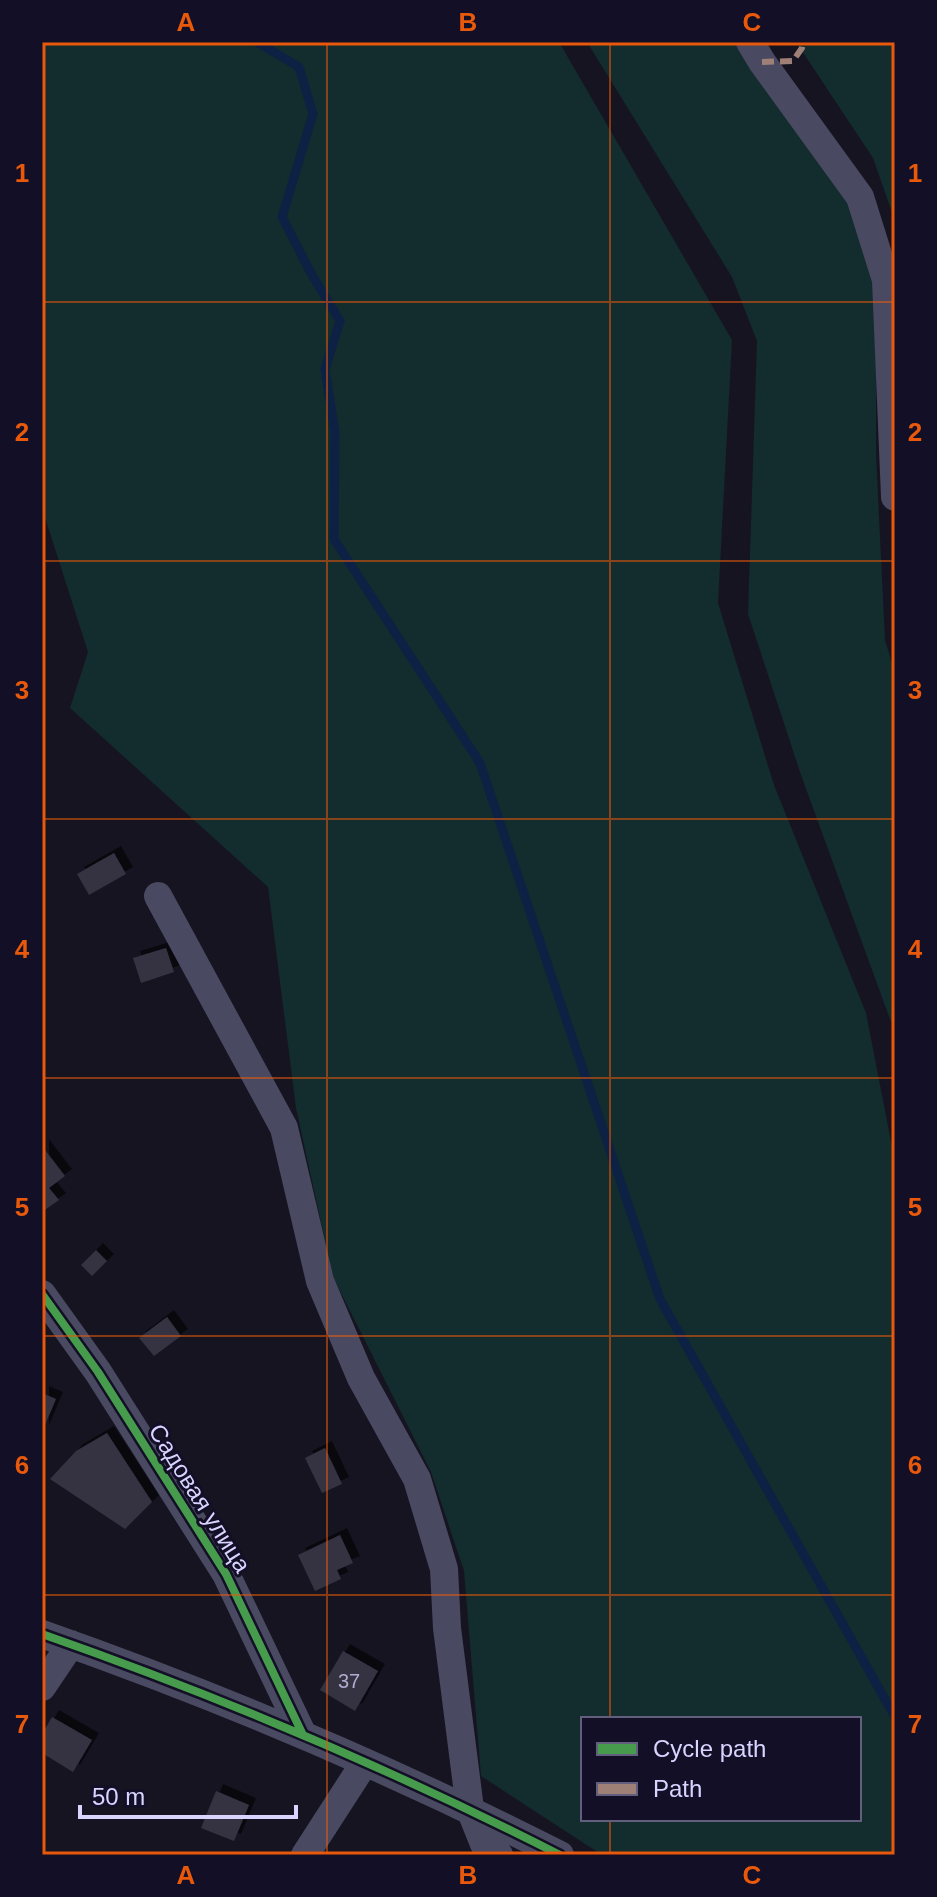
<svg xmlns="http://www.w3.org/2000/svg" width="937" height="1897" font-family="Arial,sans-serif">
<defs>
<filter id="shadow"><feDropShadow dx="7" dy="-7" stdDeviation="0" flood-color="#0009"/></filter>
</defs>
<rect width="100%" height="100%" fill="#161421"/>
<path fill="#132c2d" fill-rule="evenodd" d="M42,42H559L732,340L718,603L774,785L866,1013L895,1162V1855H602L481,1776L464,1571L431,1472L333,1277L296,1108L268,887L70,708L88,652L42,508ZM583,1719H859V1819H583Z
M587,42H751L866,224L876,305V454L885,640L895,673V1033L801,775L748,614L757,341L732,277Z
M796,42H895V221L873,158Z"/>
<g fill="none" stroke-linecap="round" stroke-linejoin="round">
<path stroke="#0d2144" stroke-width="9" d="M257,42L299,67L313,114L282,217L312,275L340,321L325,369L335,433L334,539L480,763L660,1299L895,1717"/>
</g>
<path fill="#343243" filter="url(#shadow)" d="M114,853L126,874L89,895L77,874Z
M166,948L174,972L141,983L133,958Z
M42,1146L65,1176L49,1188L59,1200L42,1212Z
M96,1250L107,1261L92,1276L81,1265Z
M167,1317L181,1336L154,1356L139,1338Z
M42,1393L56,1399L42,1432Z
M107,1433L152,1502L125,1529L50,1479L76,1451Z
M325,1448L342,1484L322,1493L305,1458Z
M340,1535L353,1563L337,1570L341,1579L315,1591L298,1555Z
M343,1651L378,1671L355,1711L320,1690Z
M52,1717L92,1740L73,1772L42,1753V1734Z
M216,1791L249,1805L234,1841L201,1828Z"/>
<g fill="none" stroke-linecap="round" stroke-linejoin="round">
<path stroke="#4a4962" stroke-width="28" d="M750,42L762,62L860,197L886,280L895,497
M158,896L284,1128L320,1281L361,1378L417,1479L444,1569L447,1628L470,1809L484,1844L499,1855
M42,1294L98,1372L226,1574L303,1735
M42,1634C219,1696 393,1770 560,1855
M42,1687L71,1644
M305,1855L365,1762"/>
<path stroke="#9e8076" stroke-width="6" stroke-dasharray="12 6" stroke-linecap="butt" d="M762,62L793,61L802,48L803,42"/>
<defs>
<path id="cycleway" d="M42,1294L98,1372L226,1574L303,1735
M42,1634C219,1696 393,1770 560,1855"/>
</defs>
<use href="#cycleway" stroke="#130f26" stroke-width="13"/>
<use href="#cycleway" stroke="#469c4c" stroke-width="8"/>
</g>
<path fill="none" stroke="#e8590c" stroke-width="2" stroke-opacity="0.55" d="M327,42V1855M610,42V1719M42,302H895M42,561H895M42,819H895M42,1078H895M42,1336H895M42,1595H895M610,1819V1855"/>
<g text-anchor="middle" dominant-baseline="central" stroke-width="6" stroke-linejoin="round" paint-order="stroke">
<g font-size="20" fill="#b0acd0">
<text x="349" y="1681">37</text>
</g>
<g font-size="24" fill="#d9d4ff" stroke="#130f26">
<text transform="translate(200 1498) rotate(58)">Садовая улица</text>
</g>
</g>
<rect width="937" height="1897" fill="none" stroke="#130f26" stroke-width="88"/>
<rect x="581" y="1717" width="280" height="104" fill="#130f26" stroke="#625e7d" stroke-width="2"/>
<rect x="597" y="1743" width="40" height="12" fill="#469c4c" stroke="#625e7d" stroke-width="2"/>
<text x="653" y="1757" font-size="24" fill="#d9d4ff">Cycle path</text>
<rect x="597" y="1783" width="40" height="12" fill="#9e8076" stroke="#625e7d" stroke-width="2"/>
<text x="653" y="1797" font-size="24" fill="#d9d4ff">Path</text>
<path d="M80 1805v12h216v-12" fill="none" stroke="#d9d4ff" stroke-width="4"/>
<text x="92" y="1805" font-size="24" fill="#d9d4ff" stroke="#130f26" stroke-width="6" paint-order="stroke">50 m</text>
<rect x="44" y="44" width="849" height="1809" fill="none" stroke="#e8590c" stroke-width="3"/>
<g font-size="26" text-anchor="middle" font-weight="bold" fill="#e8590c">
<text x="186" y="31">A</text>
<text x="468" y="31">B</text>
<text x="752" y="31">C</text>
<text x="22" y="182">1</text>
<text x="915" y="182">1</text>
<text x="22" y="441">2</text>
<text x="915" y="441">2</text>
<text x="22" y="699">3</text>
<text x="915" y="699">3</text>
<text x="22" y="958">4</text>
<text x="915" y="958">4</text>
<text x="22" y="1216">5</text>
<text x="915" y="1216">5</text>
<text x="22" y="1474">6</text>
<text x="915" y="1474">6</text>
<text x="22" y="1733">7</text>
<text x="915" y="1733">7</text>
<text x="186" y="1884">A</text>
<text x="468" y="1884">B</text>
<text x="752" y="1884">C</text>
</g>
</svg>
